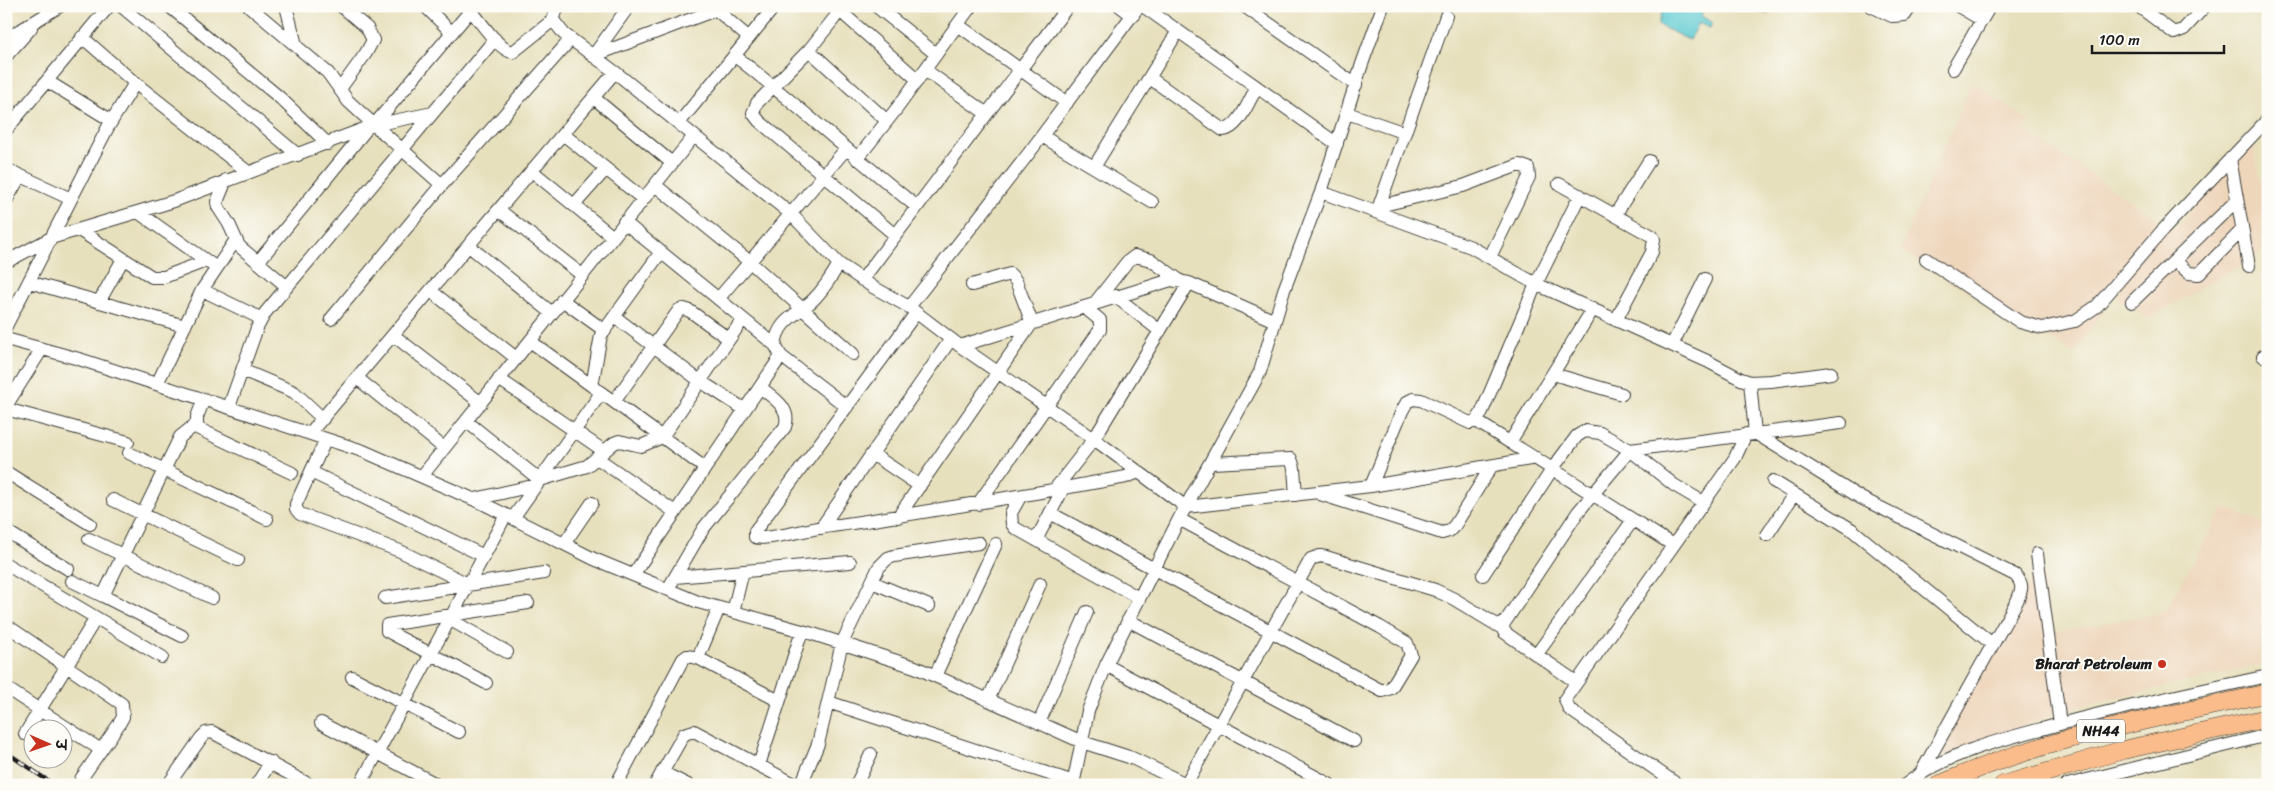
<svg xmlns="http://www.w3.org/2000/svg" width="2274" height="791" font-family="Sriracha,'Playpen Sans Deva',sans-serif">
<rect width="100%" height="100%" fill="#fdfcf7"/>
<filter id="ink" filterUnits="userSpaceOnUse"><feTurbulence type="fractalNoise" baseFrequency=".02" numOctaves="2"/><feDisplacementMap in="SourceGraphic" scale="10" xChannelSelector="R" yChannelSelector="G"/><feConvolveMatrix kernelMatrix="1 2 1 2 8 2 1 2 1" color-interpolation-filters="sRGB"/></filter>
<filter id="wash" filterUnits="userSpaceOnUse"><feTurbulence type="fractalNoise" baseFrequency=".0096" numOctaves="4" result="noise"/><feDisplacementMap in="SourceGraphic" scale="20" xChannelSelector="R" yChannelSelector="G"/><feGaussianBlur stdDeviation="1.12" result="paint"/><feColorMatrix in="noise" values="0 0 0 0 0 0 0 0 0 0 0 0 0 0 0 0 0 1.4 0 .05"/><feComposite in="paint" operator="in"/></filter>
<g filter="url(#wash)">
<rect width="100%" height="100%" fill="#e7e0bd"/>
<path fill="#eed6bb" d="M1972,82L2029,121L2024,130L2174,230L2252,140L2268,219V249L2147,319L2115,295L2074,353L1900,250Z
M2224,507L2268,526V663L2063,710L1944,757L1935,752L2032,577L2043,575L2050,632L2164,613Z"/>
<path fill="#78b574" stroke="#4a6848" d="M1749,6H1774L1768,14L1752,10Z"/>
<path fill="#5dcad1" stroke="#3c7376" d="M1664,6H1705L1701,16L1712,22L1710,28L1698,23L1689,40L1658,25Z"/>
</g>
<g filter="url(#ink)">
<g fill="none" stroke-linecap="round" stroke-linejoin="round">
<defs>
<path id="minor" d="M121,6L298,155
M169,6L279,97L328,144
M249,6L328,73L348,101L361,113L442,185
M286,6L296,45
M425,6L451,32
M468,6C477,17 500,52 513,52L553,20
M560,6L554,14L553,20L564,34L615,72L791,214L839,264L873,287L909,307L960,346
M712,6L749,38
M844,6L809,50L757,103L753,113L759,121L895,235
M876,6L936,54
M1120,6L1133,16
M1143,6L1337,144
M1244,6L1356,85
M1871,6L1892,16L1905,15L1911,6
M1958,6L1982,20
M2138,6L2174,33L2184,29L2205,6
M2265,6L2268,12
M840,11L918,80
M958,25L1067,103
M82,37L135,83L248,172
M6,39L60,6
M809,50L887,121
M6,56L31,28
M593,56L726,6
M593,56L629,6
M735,56C797,104 855,158 917,207
M1953,69L1990,6
M925,70L987,114
M1150,78L1223,130C1239,129 1249,100 1257,87
M47,81L112,121
M340,89L366,53L373,40L367,28L341,6
M594,98L672,163
M1347,113L1405,133
M679,123L775,6
M374,125L471,10
M6,130L109,6
M563,134L643,199
M1042,136L1152,202
M857,159L898,107L971,6
M2230,159L2249,266
M1094,167L1178,31
M6,169L71,199
M532,171L613,237
M226,180L217,202L218,207L229,224L239,246L286,286
M1559,184L1652,236L1654,239L1652,252L1616,320
M655,185L750,262L853,354
M1321,192L1471,247L1536,284L1707,361L1741,379L1750,382L1771,381L1831,373
M6,201L20,176
M574,205L606,169
M1379,206L1463,186L1519,165L1528,168L1529,177L1490,257
M499,210L582,275
M138,212L211,264
M1377,212L1446,16
M1615,215L1649,161
M624,222L775,345
M79,230L152,277H164L206,261
M469,246L552,313
M1926,259L2020,322L2042,328L2075,321L2097,306L2162,231L2268,119
M2175,261L2189,273L2199,274L2242,230
M6,262L51,238L174,201L374,125L433,113
M258,262L365,131
M839,264C832,276 824,289 814,299C798,315 778,319 775,345L781,356L847,407
M862,280L1068,6
M29,282L185,326
M202,290L262,319
M431,291L516,358
M1115,296L1160,331
M718,299L846,149
M562,300L605,331
M99,302L123,259
M2132,302L2237,200
M1094,304L1127,262L1135,256L1151,260L1179,280
M909,307L1029,153L1139,6
M916,313L755,531V537C763,541 806,530 818,528C921,514 1023,495 1126,477L1139,472
M615,317L700,381L744,409
M331,319L442,185L571,39
M1275,321L1189,283L1171,280L960,346L1094,439L1186,507L1371,486L1536,458
M6,326L108,127L135,83
M393,335L481,403
M6,339L79,359L363,451L482,503L594,559L698,602L813,634L915,667L1082,742L1132,758L1188,785
M530,341L705,468
M1672,345L1705,279
M2263,356L2268,354
M242,370L294,392L323,419
M1553,374L1622,394
M357,378L444,448
M499,379L604,451
M1750,382L1755,433L1861,498L2015,575C2024,584 2022,590 2017,601L1921,773
M157,384L202,290L235,241
M592,386L601,335L661,252
M204,399L197,417V428L292,473
M614,402L679,310L684,309L690,311L729,339
M6,406L42,349
M229,407L257,328L265,313L495,39
M6,409L128,442
M466,421L540,480L587,466L614,443L619,441L641,446L662,437L743,319
M1476,421L1673,545
M310,433L615,72
M326,439L296,504V509L300,514L400,551L468,584
M1510,442L1593,309
M129,453L267,519
M872,454L920,486
M597,458L675,512
M1211,463L1291,459L1294,468L1296,495
M6,472L90,524
M311,472L484,556
M422,476L694,136
M1773,481L1851,529L1992,644
M1371,486L1402,411L1407,402L1413,399L1421,400L1470,423L1476,421L1481,414L1536,284L1580,195
M1055,489L1094,439L1189,283
M1320,494L1442,533L1449,531L1455,525L1491,467
M1020,497L1011,513L1012,524L1015,528L1139,598
M475,499L537,485
M113,500L238,560
M978,504L1100,330V320L1084,307
M1050,513L1382,691L1391,688L1411,655L1407,643L1380,627L1179,519
M898,517L1032,323L1016,281L1010,274L972,285
M513,518L601,393
M821,528L951,339
M6,531L68,569
M1767,535L1794,494
M89,539L212,598
M1036,540L1064,487
M564,544L592,503
M2037,554L2060,724
M6,564L162,657
M633,575L781,356
M1483,575L1553,468L1577,436L1585,431L1600,433L1630,450L1674,485L1703,502
M675,577L850,562
M72,581L103,596
M872,582L929,606
M668,589L703,529L785,427C792,408 773,398 760,387
M385,598L544,573
M733,612L743,571
M449,619L507,652
M1128,620L1354,741
M6,625L122,704L123,717L119,724L81,779
M182,636L103,596L180,437L196,424
M1537,654L1633,520
M698,658L719,608
M1106,665L1329,784
M935,676L996,544
M352,677L459,732
M1576,682L1504,632L1503,625L1578,512L1630,450L1841,423
M486,683L387,631V625L528,603
M6,688L101,750
M988,700L1040,584
M828,702L1074,782
M321,723L434,783
M1039,723L1087,612
M25,734L96,618
M759,765L802,631
M662,772L688,785
M1186,784L1311,559L1320,556L1326,557L1435,590L1454,599L1502,628
M168,785L201,738L206,733L212,732L310,785
M256,785L271,762
M360,785L506,515
M616,785L683,659L687,656L698,658L779,701
M655,785L684,734L694,731L796,785
M801,785L818,744L842,643L879,567L888,558L894,556L979,543
M856,785L871,754
M1073,785L1088,711L1106,665L1179,519L1260,372L1284,290L1321,192L1362,64L1383,6
M1678,785L1569,709L1565,699L1735,458L1746,434
M1905,785C1946,753 2000,740 2049,727C2121,707 2194,692 2268,676
M2067,785L2268,735"/>
<path id="highway" d="M1939,785C2043,737 2157,719 2268,693
M2003,785L2123,750L2268,718"/>
</defs>
<use href="#minor" stroke="#3a3934" stroke-width="14"/>
<use href="#highway" stroke="#3a3934" stroke-width="19"/>
<use href="#minor" stroke="#fff" stroke-width="12"/>
<use href="#highway" stroke="#fabc8b" stroke-width="18"/>
<defs>
<path id="rail" d="M6,752L54,785"/>
</defs>
<use href="#rail" stroke="#1c1c1c" stroke-width="4.5"/>
<use href="#rail" stroke="#fdfcf7" stroke-width="2.5" stroke-dasharray="8" stroke-linecap="butt"/>
</g>
</g>
<circle fill="#c8321e" stroke="#fdfcf7" stroke-width="2" cx="2162" cy="664" r="5"/>
<g text-anchor="middle" dominant-baseline="central" stroke-width="4" stroke-linejoin="round" paint-order="stroke">
<rect fill="#fdfcf7" stroke="#605f5e" stroke-width="1" x="2077" y="719.5" width="48" height="23" rx="4"/>
<g font-size="14" font-weight="bold" fill="#1c1c1c">
<text x="2101" y="731">NH44</text>
</g>
<g font-size="15" font-weight="bold" fill="#1c1c1c" stroke="#fdfcf7" text-anchor="end">
<text x="2152" y="664">Bharat Petroleum</text>
</g>
</g>
<rect width="2274" height="791" fill="none" stroke="#fdfcf7" stroke-width="25"/>
<g transform="translate(48 744) rotate(92)"><circle r="24" fill="#fdfcf7" stroke="#a3a29f"/>
<path d="M0-4L9 19L0 12L-9 19Z" fill="#c8321e"/>
<text y="-8" font-size="14" font-weight="bold" text-anchor="middle" fill="#1c1c1c">उ</text>
</g>
<path d="M2092 45v8h132v-8" fill="none" stroke="#1c1c1c" stroke-width="2.5"/>
<text x="2099" y="45" font-size="15" fill="#1c1c1c" stroke="#fdfcf7" stroke-width="4" paint-order="stroke">100 m</text>
</svg>
